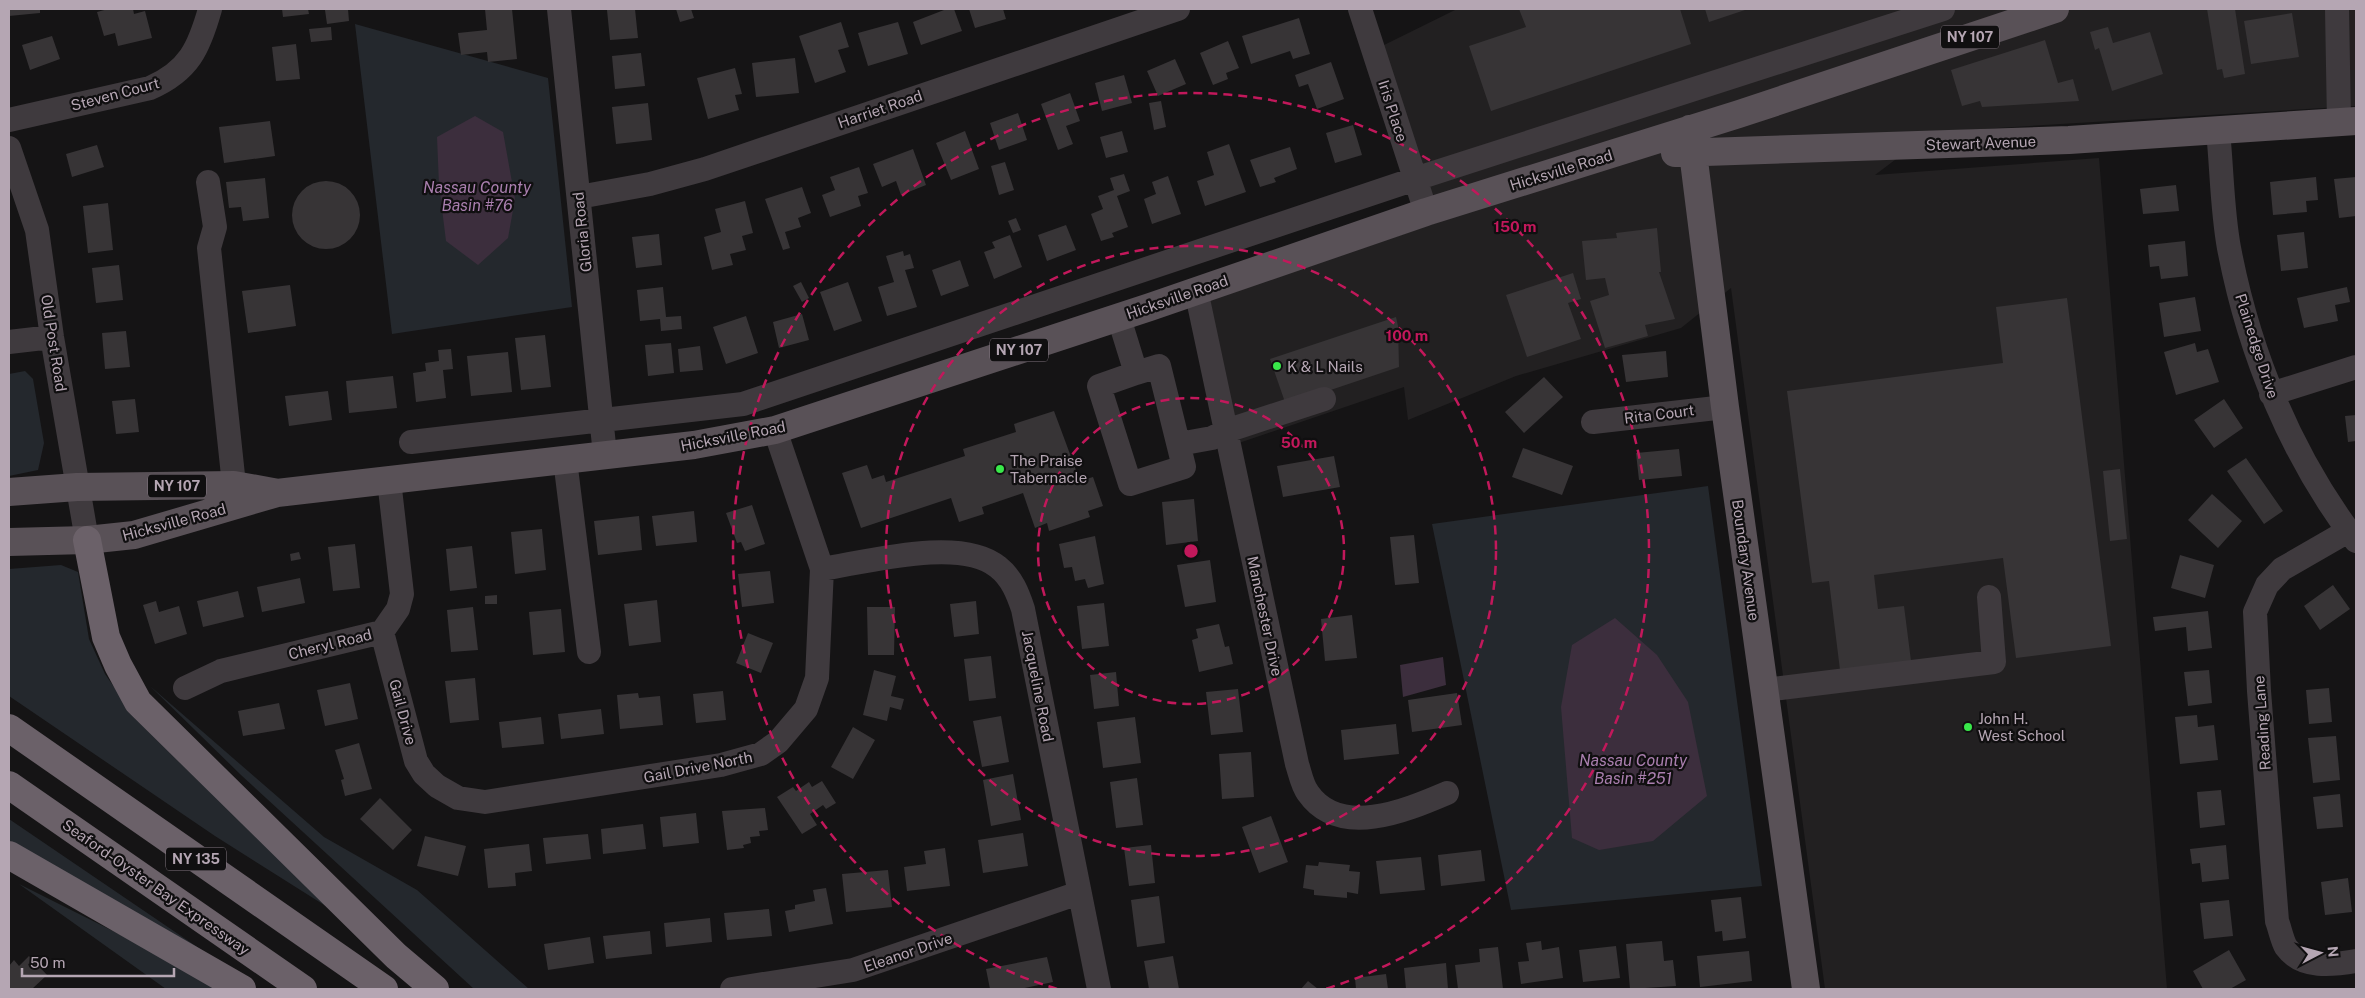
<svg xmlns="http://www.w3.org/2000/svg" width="2365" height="998" font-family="'Public Sans',sans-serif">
<rect width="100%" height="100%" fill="#151415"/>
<path fill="#222021" d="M1457,9H2356V106L1932,132L1875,175L2099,158L2167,989H1825L1731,288L1681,328L1516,376L1408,420L1404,387L1233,445L1205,302L1439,222L1380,47Z"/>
<path fill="#24282d" d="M355,24L548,78L572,307L392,334Z
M25,371L33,379L44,443L38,470L9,476V374Z
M1708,486L1762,886L1511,910L1432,524Z
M61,565L78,572L89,639L105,674L128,707L340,915L215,836L9,696V569Z
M150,686L324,837L417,890L529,989H474L241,775Z
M9,819L209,955L9,841Z
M19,884L177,963L221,989H166Z"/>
<path fill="#3c2e3d" d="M475,116L503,132L515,199L508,238L478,265L446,241L439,185L437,137Z
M1615,618L1657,655L1688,702L1707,796L1653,841L1599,850L1572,838L1561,707L1572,645Z
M1443,657L1446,685L1403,697L1400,665Z"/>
<path fill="#373436" d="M9,9H40V13L9,16Z
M108,9H133L134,14L145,11L152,38L118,46L115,33L104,36L97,12Z
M282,9H308L309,14L283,17Z
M348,9L349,21L327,24L325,10Z
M485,9H512L517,59L488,62L487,52L461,55L458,33L487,30Z
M635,9L638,38L610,40L607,10Z
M676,9H691L694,18L680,22Z
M943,9H954L962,31L921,45L913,22L944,10Z
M969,9H1003L1006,19L975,28Z
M1519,9H1680L1691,44L1491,111L1469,46L1526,27Z
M1705,9H1748L1709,22Z
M2207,9H2235L2245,74L2224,78L2222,69L2217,70Z
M2292,13L2299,57L2251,64L2244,21Z
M1299,18L1310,54L1293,59L1290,51L1251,64L1242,36Z
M841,22L849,47L838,50L846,72L815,83L799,36Z
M898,22L908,54L868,66L858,33Z
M331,27L332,40L311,42L309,29Z
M2108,27L2113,43L2150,32L2163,74L2112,91L2099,48L2095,50L2090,32Z
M52,36L60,59L30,70L22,45Z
M2045,40L2058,83L2073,79L2079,101L1982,107L1980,101L1962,106L1951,70Z
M1228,41L1239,68L1226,73L1228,79L1213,85L1200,53Z
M296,44L300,79L276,81L272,47Z
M641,53L645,86L615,89L612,56Z
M795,58L799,93L756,97L752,63Z
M1175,59L1186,84L1158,96L1147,71Z
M1331,62L1344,99L1317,109L1308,84L1299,87L1295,75Z
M735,68L742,94L735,95L739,110L708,119L697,78Z
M1124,75L1132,103L1102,111L1095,83Z
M1070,93L1080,121L1066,126L1073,144L1058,150L1041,104Z
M1161,101L1166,127L1154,130L1149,103Z
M648,103L652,140L616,144L612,107Z
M1018,113L1027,140L999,150L990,123Z
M270,121L275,156L224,163L219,127Z
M1353,125L1362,155L1335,163L1326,133Z
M965,131L979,169L951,180L936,143Z
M1122,131L1128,152L1106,158L1100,137Z
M1229,144L1246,192L1205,206L1197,181L1214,175L1207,152Z
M97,145L104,167L72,177L66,154Z
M1290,147L1297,169L1274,178L1276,182L1260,187L1250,160Z
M913,149L926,185L901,195L896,181L882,187L873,164Z
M1005,162L1014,190L999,195L991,166Z
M859,167L868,193L858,196L861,206L830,217L822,195L835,190L830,177Z
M1124,174L1130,191L1117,196L1128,227L1112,233L1114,237L1101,241L1091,214L1103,209L1098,196L1114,190L1110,178Z
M1168,176L1181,214L1152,224L1144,199L1156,194L1152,182Z
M2316,177L2318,200L2306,201L2307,212L2273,215L2270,182Z
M2356,177V216L2339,218L2334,179Z
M265,178L269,218L243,221L241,207L229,208L226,182Z
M292 215a34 34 0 1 1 68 0a34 34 0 1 1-68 0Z
M2176,185L2179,211L2143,214L2140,189Z
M802,187L811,213L798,218L801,227L785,232L790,248L783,250L765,199Z
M745,201L753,233L742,236L746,250L730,254L733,265L712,270L704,237L721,232L715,209Z
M108,203L113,250L88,253L83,206Z
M1016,218L1021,230L1013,233L1008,221Z
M1066,225L1076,250L1047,261L1038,235Z
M1657,228L1661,272H1659L1675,319L1645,325L1648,336L1605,348L1590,301L1609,295L1605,278L1586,280L1582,241L1617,238L1616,233Z
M2304,232L2308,268L2281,271L2277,235Z
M659,234L662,265L636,268L632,237Z
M1010,235L1022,267L994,279L984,252L995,248L992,242Z
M2185,241L2188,276L2161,279L2159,266L2150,267L2148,245Z
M903,251L904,256L910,254L914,268L905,270L917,307L887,316L878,287L894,282L886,256Z
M960,260L969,286L941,296L932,270Z
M119,265L123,300L96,303L92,268Z
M1573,273L1581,299L1568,303L1581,339L1527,357L1506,295Z
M801,282L809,298L802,302L793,286Z
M848,282L862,321L834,331L820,292Z
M290,285L296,326L248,333L242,291Z
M663,287L666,317L681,316L682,329L661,331L660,319L640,321L637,290Z
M2347,287L2350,302L2335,305L2338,321L2304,328L2297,298Z
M2195,297L2201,331L2164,337L2159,303Z
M2067,298L2111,646L2016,658L2003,558L1874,575L1878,609L1904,606L1911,661L1840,670L1829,581L1812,583L1787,391L2003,363L1996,307Z
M802,314L809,340L779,348L773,322Z
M746,316L758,353L726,364L713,327Z
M1396,317L1398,326L1399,367L1286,405L1270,359Z
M126,331L130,367L105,369L102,333Z
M545,335L551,387L521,390L515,338Z
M671,343L674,373L648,376L645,345Z
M2195,343L2197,352L2208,349L2219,382L2176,395L2164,352Z
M700,346L703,370L680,372L678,349Z
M451,349L453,369L443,370L446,398L416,402L413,373L426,371L425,363L439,361L438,350Z
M1666,351L1668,377L1626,382L1622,355Z
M508,352L512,392L471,396L467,356Z
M393,376L397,408L349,413L346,381Z
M1544,377L1563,397L1524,433L1505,412Z
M328,391L332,420L289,426L285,396Z
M135,399L139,432L116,434L112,401Z
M2224,399L2243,428L2214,448L2194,420Z
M1054,411L1080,481L1093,477L1103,506L1088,511L1090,517L1049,531L1047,523L1035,528L1023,493L982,507L984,514L959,522L951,498L861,528L842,473L867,465L872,479L884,475L886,482L965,456L963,449L1016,432L1014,424Z
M2356,415V441L2348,442L2345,416Z
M1523,448L1573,466L1562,495L1512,477Z
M1679,449L1682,476L1639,480L1636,453Z
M1334,456L1340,487L1283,497L1277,466Z
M2246,458L2283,511L2264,524L2227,471Z
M2120,469L2127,539L2110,541L2103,471Z
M2212,494L2242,521L2218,548L2188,520Z
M1194,499L1198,541L1166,545L1162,502Z
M752,505L765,544L745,551L741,542L737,543L726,513Z
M694,511L697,542L656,546L652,516Z
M639,516L642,550L598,555L594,521Z
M542,529L546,570L515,574L511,532Z
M1414,535L1419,583L1395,585L1390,537Z
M1095,536L1104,584L1088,588L1085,579L1075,581L1072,567L1064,568L1059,544Z
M355,544L360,588L333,591L328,547Z
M472,546L477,588L450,591L446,549Z
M299,552L301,559L291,561L290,554Z
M2180,555L2214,565L2205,598L2171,588Z
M1210,560L1216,602L1185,607L1177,565Z
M770,571L774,603L742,607L738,574Z
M300,578L305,603L262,612L257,587Z
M2333,585L2350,609L2320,630L2304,606Z
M238,591L244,617L203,627L197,601Z
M497,595V604H485V596Z
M657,600L661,642L629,646L624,604Z
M156,601L159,612L179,606L187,634L155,644L143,605Z
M976,601L979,634L954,637L950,604Z
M1104,603L1109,646L1082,649L1077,606Z
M473,607L478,650L451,652L447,610Z
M867,607H895L894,655H868Z
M561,609L565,652L533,655L529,612Z
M2208,611L2212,648L2188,651L2186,627L2155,631L2153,617Z
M1352,615L1357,658L1325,661L1321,619Z
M1219,624L1225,647L1229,646L1233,664L1199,672L1192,640L1198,638L1196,629Z
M748,633L773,643L761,673L736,663Z
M991,656L996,698L969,701L964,659Z
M874,670L896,676L891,696L904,699L901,710L890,707L887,721L863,715Z
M2209,670L2212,703L2188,706L2184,672Z
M1116,672L1119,706L1094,709L1090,675Z
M475,678L479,720L450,723L445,681Z
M350,683L358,719L325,726L317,690Z
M2329,688L2332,722L2309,724L2306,690Z
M1238,689L1243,732L1211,735L1206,692Z
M723,691L726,720L696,723L693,694Z
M638,693L639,698L660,696L663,725L620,729L617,695Z
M1457,693L1462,725L1412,732L1408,700Z
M279,703L285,729L243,736L238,711Z
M601,709L604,734L561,739L558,714Z
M2197,715L2198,727L2214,725L2218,760L2180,764L2175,717Z
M1001,716L1009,762L982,767L973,721Z
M541,717L544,744L502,748L499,722Z
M1135,717L1141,763L1103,768L1097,722Z
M1396,724L1399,754L1344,760L1341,730Z
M853,727L875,740L853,779L831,767Z
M2336,736L2340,780L2313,783L2308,738Z
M359,743L372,789L345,796L341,780L344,779L335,750Z
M1251,752L1254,797L1222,799L1219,754Z
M1013,774L1021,820L991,826L983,780Z
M1137,778L1143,825L1116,828L1110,782Z
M822,781L836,803L826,809L823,805L810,814L817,825L802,834L777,797L793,787L796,791L809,782L812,787Z
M2221,790L2225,825L2200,828L2197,792Z
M2340,794L2343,827L2317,829L2313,797Z
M380,798L412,830L393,850L360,819Z
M765,808L768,830L759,831L760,836L750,837L751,843L743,845L744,848L727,850L722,811Z
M696,813L699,843L663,847L660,817Z
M1271,816L1288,862L1259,873L1242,827Z
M643,824L646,849L603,854L601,829Z
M1023,833L1028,866L983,873L978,840Z
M588,834L591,859L546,864L543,838Z
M425,836L466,846L458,876L417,866Z
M529,844L532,871L515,873L516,886L488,888L484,849Z
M1151,845L1155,883L1129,886L1124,848Z
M2226,845L2229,879L2202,882L2200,863L2192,864L2190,849Z
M945,848L950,886L907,891L904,867L926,864L924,851Z
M1481,850L1485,881L1441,886L1438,855Z
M1421,857L1425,890L1380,894L1376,861Z
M1319,862L1350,865L1349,871L1360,872L1358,894L1347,892V898L1314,895V890L1303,888L1306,865L1318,866Z
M888,870L892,907L846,912L842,874Z
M2348,878L2352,912L2325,915L2321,882Z
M826,888L833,924L789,932L785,911L795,909V905L815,901L813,890Z
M1159,896L1165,943L1137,947L1131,900Z
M1741,897L1746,938L1723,941L1722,931L1715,932L1711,900Z
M2229,900L2233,936L2204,939L2200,903Z
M769,909L772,936L727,940L724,913Z
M710,918L712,942L666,947L664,923Z
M650,931L652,954L606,959L603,936Z
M590,937L594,963L548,970L544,944Z
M1541,941L1542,950L1559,947L1563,978L1521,984L1518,962L1529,961L1526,943Z
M1662,941L1664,961L1673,960L1676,986L1630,989L1626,944Z
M1616,946L1620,978L1583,982L1579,950Z
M1498,947L1503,989H1458L1455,965L1480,962L1479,949Z
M2229,950L2246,980L2230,989H2203L2193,971Z
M1749,951L1752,981L1700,987L1697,956Z
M29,956L47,975L32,989H9V966L14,960L19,966Z
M1173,956L1179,989H1149L1144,961Z
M1047,957L1053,982L1020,989H990L986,969Z
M1446,963L1448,989H1406L1404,968Z
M1386,974L1388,989H1356L1355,978Z
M1308,981L1318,989H1301Z"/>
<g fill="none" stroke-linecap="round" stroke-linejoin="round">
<path stroke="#3f3a3e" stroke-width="24" d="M559,9L605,455
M1360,9L1426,212
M2337,9L2339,123
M9,120L150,88C189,71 199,48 210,9
M2218,131C2222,170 2222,210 2229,248C2249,353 2291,456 2356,541
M9,148L37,230L52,337L87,540
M208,182L215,227L209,248L234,485
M579,197L650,184L705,169L1178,9
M1196,290L1297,764C1300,773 1302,785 1308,793C1340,839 1407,810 1447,793
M1119,318L1136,373L1159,366L1184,467L1130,484L1099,386L1136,373
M9,342L52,337
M2271,394L2356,367
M1593,422L1725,407
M411,442L743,404L1415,179L1943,9
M1179,444L1212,438L1226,431L1324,399
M565,460L589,652
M2348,531L2282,569L2267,585L2255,612L2259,691L2277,921C2280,929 2282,940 2286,947C2302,969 2333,965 2356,961
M822,569C867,562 961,536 998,567C1012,578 1018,594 1023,609L1099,989
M382,632L416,761L424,774L437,786L458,798L485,802L721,765L761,754L778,742L806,709L817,678L822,569L775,430
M185,688L221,671L382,632L398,609L402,594L389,480
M1764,690L1994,662L1989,597
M732,989L853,970L1079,893"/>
<path stroke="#595157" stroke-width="28" d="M1690,129L1725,407L1806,989
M1675,153L2069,140L2356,121
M9,492L77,487L234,485L273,492
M9,542L87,540L134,535L277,493L694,445L775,430L1150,307L1426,212L1739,114L2055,9"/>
<path stroke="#6b6169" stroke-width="28" d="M87,540L106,637L118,665L138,702L396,956L435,989
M9,728L384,989
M9,785L303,989
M9,855L242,989"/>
</g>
<g fill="none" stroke="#c2185b" stroke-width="2.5" stroke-dasharray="9 6">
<circle cx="1191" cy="551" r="153"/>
<circle cx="1191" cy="551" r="305"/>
<path d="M1057 989A458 458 0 1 1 1325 989"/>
</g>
<g fill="#39e84a" stroke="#100f10" stroke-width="2">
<circle cx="1277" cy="366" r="5"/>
<circle cx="1000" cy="469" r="5"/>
<circle cx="1968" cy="727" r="5"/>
</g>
<g text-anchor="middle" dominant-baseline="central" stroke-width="4.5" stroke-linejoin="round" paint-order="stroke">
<g fill="#100f10" stroke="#847982" stroke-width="1">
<rect x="1941" y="25.5" width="58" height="23" rx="4"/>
<rect x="990" y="338.5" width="58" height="23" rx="4"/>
<rect x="148" y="474.5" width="58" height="23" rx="4"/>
<rect x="166" y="847.5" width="60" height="23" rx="4"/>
</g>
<g font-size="14" font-weight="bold" fill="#b5a6b3">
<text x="1970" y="37">NY 107</text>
<text x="1019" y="350">NY 107</text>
<text x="177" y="486">NY 107</text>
<text x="196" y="859">NY 135</text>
</g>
<g font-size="15" fill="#b5a6b3" stroke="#100f10">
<text transform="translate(115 94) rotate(-15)">Steven Court</text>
<text transform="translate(880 109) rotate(-19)">Harriet Road</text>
<text transform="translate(1393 111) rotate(72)">Iris Place</text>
<text transform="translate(1981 143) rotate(-2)">Stewart Avenue</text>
<text transform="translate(1561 170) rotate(-17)">Hicksville Road</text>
<text transform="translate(582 232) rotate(-96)">Gloria Road</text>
<text transform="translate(1177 297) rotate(-19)">Hicksville Road</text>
<text transform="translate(54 343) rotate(81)">Old Post Road</text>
<text transform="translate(2257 346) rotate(72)">Plainedge Drive</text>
<text transform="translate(1659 414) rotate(-7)">Rita Court</text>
<text transform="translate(733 436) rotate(-11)">Hicksville Road</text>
<text transform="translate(174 522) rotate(-15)">Hicksville Road</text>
<text transform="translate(1746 560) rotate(82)">Boundary Avenue</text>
<text transform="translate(1265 616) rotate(78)">Manchester Drive</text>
<text transform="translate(330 644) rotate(-14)">Cheryl Road</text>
<text transform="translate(1038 686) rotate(79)">Jacqueline Road</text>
<text transform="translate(403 712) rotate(75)">Gail Drive</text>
<text transform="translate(2262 723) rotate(-94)">Reading Lane</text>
<text transform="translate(698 767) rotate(-11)">Gail Drive North</text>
<text transform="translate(156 887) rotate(35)">Seaford-Oyster Bay Expressway</text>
<text transform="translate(908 952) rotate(-19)">Eleanor Drive</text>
</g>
<g font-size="15" fill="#b5a6b3" stroke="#100f10" text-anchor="start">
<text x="1287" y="366">K &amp; L Nails</text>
<text x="1010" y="460">The Praise<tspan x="1010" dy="17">Tabernacle</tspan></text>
<text x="1978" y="718">John H.<tspan x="1978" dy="17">West School</tspan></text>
</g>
<g font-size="16" font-style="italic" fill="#aa7faf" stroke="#100f10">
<text x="477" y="187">Nassau County<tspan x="477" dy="18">Basin #76</tspan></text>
<text x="1633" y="760">Nassau County<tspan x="1633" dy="18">Basin #251</tspan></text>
</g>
</g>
<circle cx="1191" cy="551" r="8" fill="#c2185b" stroke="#100f10" stroke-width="2.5"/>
<g font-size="15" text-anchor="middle" font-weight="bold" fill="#c2185b" stroke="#100f10" stroke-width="4.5" stroke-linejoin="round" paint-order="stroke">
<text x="1515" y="232">150 m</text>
<text x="1407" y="341">100 m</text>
<text x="1299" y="448">50 m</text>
</g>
<rect width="2365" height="998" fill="none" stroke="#b5a6b3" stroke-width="20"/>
<g transform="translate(2320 953) rotate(84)" stroke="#100f10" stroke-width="4" paint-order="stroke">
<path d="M0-4L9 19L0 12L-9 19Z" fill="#b5a6b3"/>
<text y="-8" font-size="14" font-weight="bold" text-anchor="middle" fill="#b5a6b3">N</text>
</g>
<path d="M22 968v8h152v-8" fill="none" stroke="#b5a6b3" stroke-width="2.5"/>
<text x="30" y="968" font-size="15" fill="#b5a6b3" stroke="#100f10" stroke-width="4" paint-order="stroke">50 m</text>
</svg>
